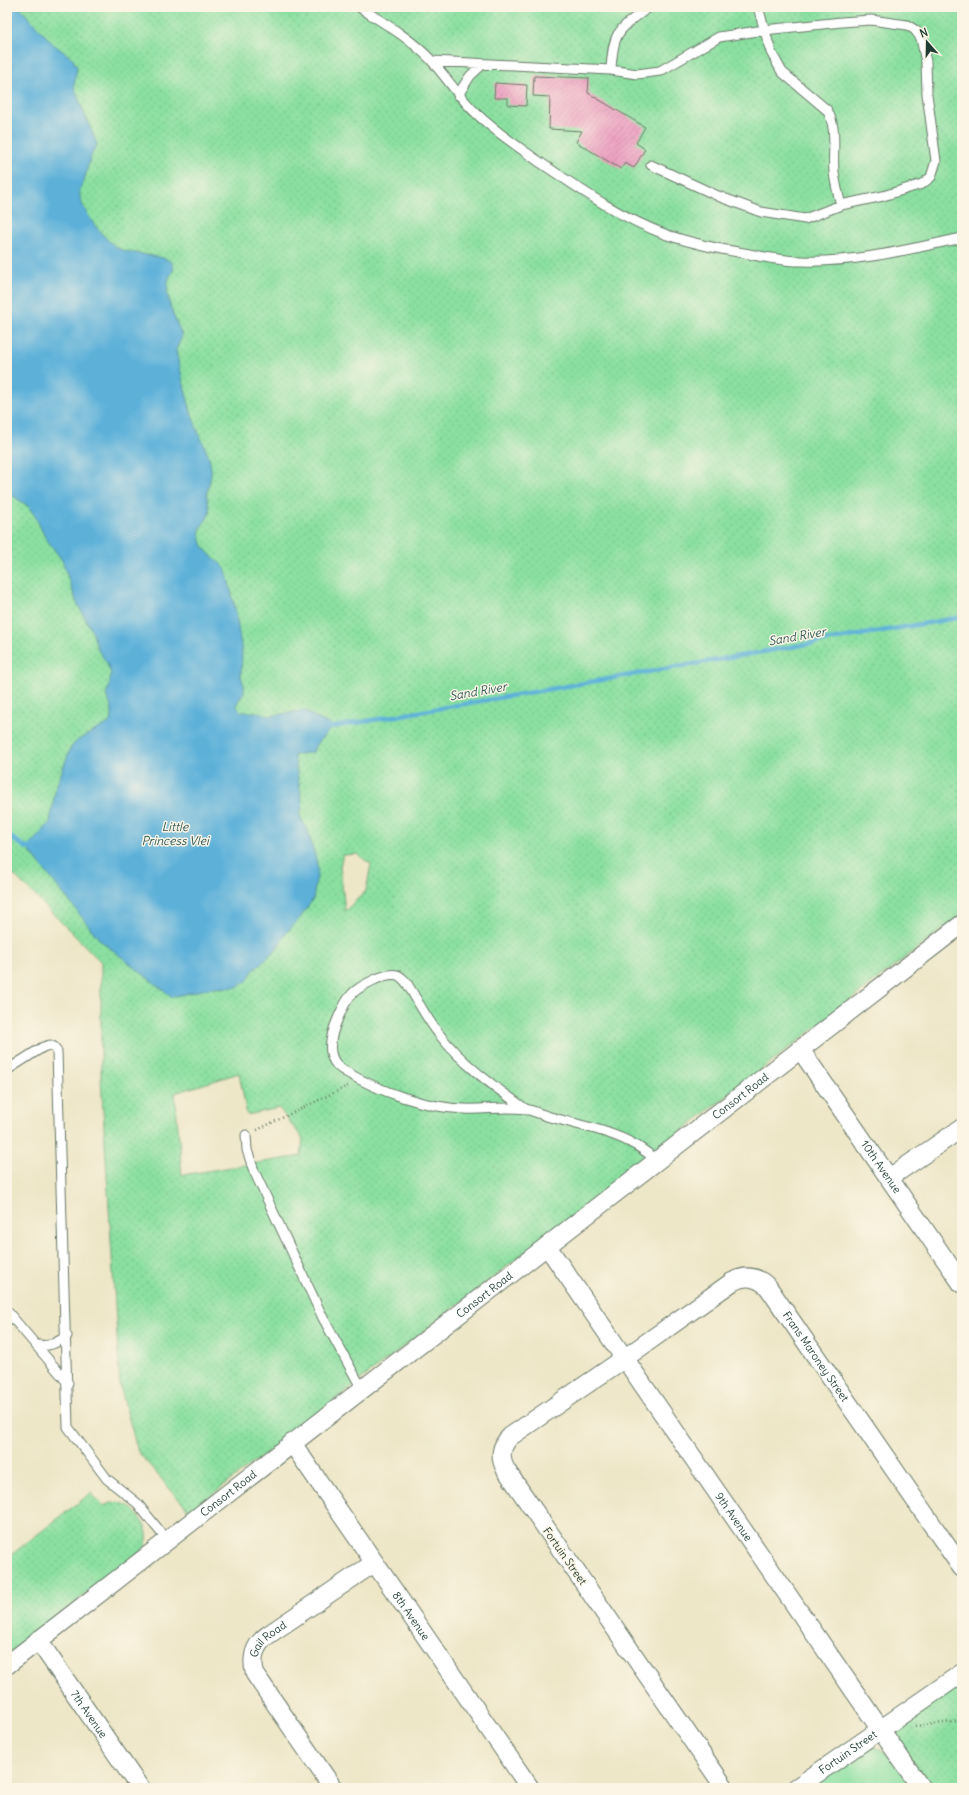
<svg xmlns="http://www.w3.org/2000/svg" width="969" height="1795" font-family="Delius,sans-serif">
<defs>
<pattern id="grass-dots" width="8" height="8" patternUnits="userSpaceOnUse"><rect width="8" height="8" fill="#8be0a1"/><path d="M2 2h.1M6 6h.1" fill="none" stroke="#78c18b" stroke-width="1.8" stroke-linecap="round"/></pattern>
<pattern id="building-hatch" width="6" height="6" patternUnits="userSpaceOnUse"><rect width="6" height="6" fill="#ec9cbf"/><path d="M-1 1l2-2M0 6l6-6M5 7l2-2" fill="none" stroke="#bf809c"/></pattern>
</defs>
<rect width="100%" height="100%" fill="#fcf5e5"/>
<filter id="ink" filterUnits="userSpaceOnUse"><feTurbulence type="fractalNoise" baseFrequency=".025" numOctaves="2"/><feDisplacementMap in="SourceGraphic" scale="8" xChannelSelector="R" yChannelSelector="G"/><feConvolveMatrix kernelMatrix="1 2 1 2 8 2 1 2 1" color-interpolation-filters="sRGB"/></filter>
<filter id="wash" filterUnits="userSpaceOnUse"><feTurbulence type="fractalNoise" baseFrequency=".012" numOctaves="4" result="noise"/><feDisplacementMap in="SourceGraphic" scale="16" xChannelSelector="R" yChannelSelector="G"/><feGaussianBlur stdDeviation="0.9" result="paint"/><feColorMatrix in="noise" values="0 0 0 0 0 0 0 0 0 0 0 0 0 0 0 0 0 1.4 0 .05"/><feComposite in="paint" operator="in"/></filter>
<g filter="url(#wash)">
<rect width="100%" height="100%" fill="#ede6c7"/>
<path fill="url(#grass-dots)" stroke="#558e6a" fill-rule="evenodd" d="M7,7H962V914L190,1512L138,1452L120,1386L101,1078V962L7,868ZM357,854L371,864L366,891L345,911L340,866L343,855ZM239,1073L247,1115L279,1108L303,1139L301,1156L182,1175L175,1093Z
M91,1493L103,1506C110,1503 117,1501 124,1504C131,1506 134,1511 138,1516C147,1527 151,1537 143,1550L7,1655V1558Z
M962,1681V1788H929L899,1742L898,1736L900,1726Z"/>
<path fill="#8be0a1" stroke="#558e6a" d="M868,1747C889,1745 901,1773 912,1788H807Z"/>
<path fill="#5db1d9" stroke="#3e7786" d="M7,7H19L53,44L72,58L77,67L74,86L80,103L97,144C89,157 88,167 84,181C83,184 80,186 80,189C76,206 105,241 118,248C130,255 165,255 171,262C177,269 170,274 168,281C165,303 175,317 182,336L176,350L177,356C183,380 188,406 197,429C202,442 210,455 211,469C212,478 208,485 207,493C206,500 211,507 209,514C205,525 196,526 201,541C205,555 219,559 226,570L235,608L242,652L241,676L244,686V692L237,703V707L242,712H256L270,716L306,710C315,720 322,719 332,726C327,736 316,739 313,752L294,755L302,801V810L299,814L308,832L315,855L318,870L313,899L300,918L287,932L277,948L252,972L247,981L237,987L211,988L172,997L100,940L27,848L50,823L55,790L71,747L78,740L109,723L112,717V709L106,694L109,688L111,674L107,663L98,650L92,631L76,601L62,560L45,537L35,516L28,506L7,492Z"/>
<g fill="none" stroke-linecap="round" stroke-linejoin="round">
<path stroke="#5db1d9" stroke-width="4.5" d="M327,728L962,617
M7,835L27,848H31"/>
</g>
<g id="blocks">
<path fill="url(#building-hatch)" d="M534,76L589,78L588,93L645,127L636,143L645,149L634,168L625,163L621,169L576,142L582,131L549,129L550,97L533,96Z
M495,83L527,85L526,106L508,105V98H494Z"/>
</g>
</g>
<g filter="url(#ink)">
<use href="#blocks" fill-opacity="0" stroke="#677867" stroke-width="1"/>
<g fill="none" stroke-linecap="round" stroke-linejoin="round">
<defs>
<path id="service" d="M359,7C384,23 410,38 431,60C447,78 460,99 478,115C497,133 520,148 541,163C581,190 621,218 667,235C692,243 717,249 744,253C763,257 782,261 802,261C856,263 909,249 962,238
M758,7L771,52L782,72L827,110C838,129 832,151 834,172C835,183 838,194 841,205
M432,61L611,70L637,74L660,71L719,37L764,30L842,22L871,20L907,25L915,30L921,38L926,62L927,94L936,161L931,177L922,184L883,196L841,205L805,219L761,212L718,196L651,165
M611,70C613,31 618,30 649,7
M458,95L470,76L483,64
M7,1070L43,1047L50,1045L54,1047L57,1051L68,1427L107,1479L137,1503L167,1540
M527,1110C495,1087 463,1065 439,1034C426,1018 417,999 406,982C403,979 401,976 397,975C385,972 358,987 351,995C345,1002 342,1009 339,1016C330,1036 323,1060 346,1072C379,1091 426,1108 464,1109C484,1110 505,1106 525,1109C535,1111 544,1116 554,1118C582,1126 612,1131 637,1146C644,1150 650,1155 657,1160
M246,1135L247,1150L254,1171L323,1318L362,1389
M7,1311L68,1383
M35,1344C48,1348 56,1343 67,1336"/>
<g id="minor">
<path id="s1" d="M800,1049L962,1284"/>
<path d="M889,1178L962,1128"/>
<path id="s2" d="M547,1246L921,1788"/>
<path id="s3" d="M292,1443L530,1788"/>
<path id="s4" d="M38,1640L140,1788"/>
<path id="s5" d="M7,1665L962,924"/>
<path id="s6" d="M333,1788L255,1674C251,1658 254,1645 268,1635L374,1563"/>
<path id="s7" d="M725,1788L506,1470C499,1458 500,1446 511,1436L625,1358L732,1282C745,1275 757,1276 768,1287L962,1568"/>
<path id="s8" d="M796,1788L962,1673"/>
</g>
</defs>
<use href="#service" stroke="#677867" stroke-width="11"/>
<use href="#minor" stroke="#677867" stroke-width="20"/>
<path stroke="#677867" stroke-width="2.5" stroke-dasharray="1 3" stroke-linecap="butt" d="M257,1130L348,1086
M915,1726L962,1721"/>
<use href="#service" stroke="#fff" stroke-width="9"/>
<use href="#minor" stroke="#fff" stroke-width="18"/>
</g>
</g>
<g text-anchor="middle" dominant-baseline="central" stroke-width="3" stroke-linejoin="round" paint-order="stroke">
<g font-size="11" fill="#1f3d34" stroke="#fcf5e5">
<text stroke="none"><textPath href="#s5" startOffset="928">Consort Road</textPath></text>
<text stroke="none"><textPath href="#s1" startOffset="143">10th Avenue</textPath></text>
<text stroke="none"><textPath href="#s5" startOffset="604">Consort Road</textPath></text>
<text stroke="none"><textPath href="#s7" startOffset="817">Frans Maroney Street</textPath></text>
<text stroke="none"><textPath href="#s5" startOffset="280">Consort Road</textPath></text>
<text stroke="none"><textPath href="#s2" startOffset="329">9th Avenue</textPath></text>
<text transform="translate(565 1556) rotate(55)">Fortuin Street</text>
<text stroke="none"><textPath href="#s3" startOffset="210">8th Avenue</textPath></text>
<text stroke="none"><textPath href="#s6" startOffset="179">Gail Road</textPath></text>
<text stroke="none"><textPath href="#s4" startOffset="90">7th Avenue</textPath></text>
<text stroke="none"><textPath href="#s8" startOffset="63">Fortuin Street</textPath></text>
</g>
<g font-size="12" font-style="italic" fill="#2e5a5d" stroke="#fcf5e5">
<text transform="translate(797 636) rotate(-10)">Sand River</text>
<text transform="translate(478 691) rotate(-10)">Sand River</text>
<text x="175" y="826">Little<tspan x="175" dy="14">Princess Vlei</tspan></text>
</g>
</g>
<rect width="969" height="1795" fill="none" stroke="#fcf5e5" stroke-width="24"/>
<g transform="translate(927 42) rotate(340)" stroke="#fcf5e5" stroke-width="3" paint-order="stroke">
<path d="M0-3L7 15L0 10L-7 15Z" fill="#1f3d34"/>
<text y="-6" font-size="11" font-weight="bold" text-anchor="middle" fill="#1f3d34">N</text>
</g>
</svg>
